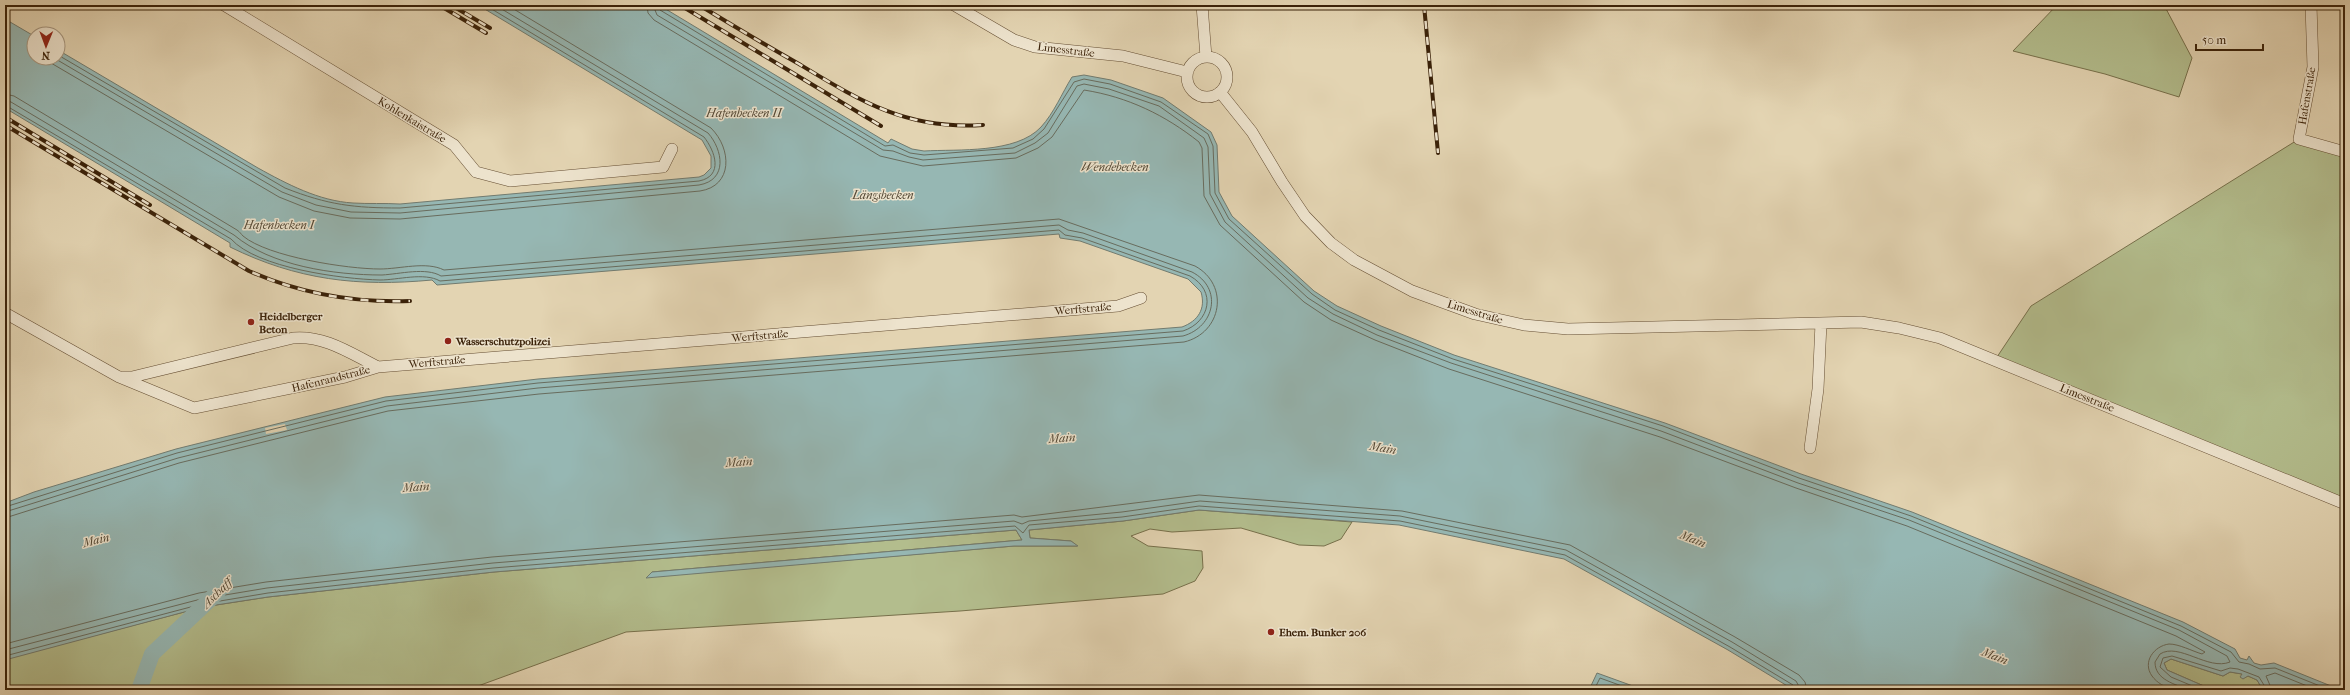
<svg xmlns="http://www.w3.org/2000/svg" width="2350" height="695" font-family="'IM FELL French Canon',serif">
<rect width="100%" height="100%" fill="#e3d4b2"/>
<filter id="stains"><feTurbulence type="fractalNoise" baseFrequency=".005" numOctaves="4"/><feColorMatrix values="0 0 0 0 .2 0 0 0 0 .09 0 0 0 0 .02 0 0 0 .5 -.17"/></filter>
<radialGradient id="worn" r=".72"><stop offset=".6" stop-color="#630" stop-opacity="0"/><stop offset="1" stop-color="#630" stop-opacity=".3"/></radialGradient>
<path fill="#b3bd8d" stroke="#77704b" d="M2057,5H2164L2192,58L2179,97L2105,74L2013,51Z
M2299,139L2345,152V504L1995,360L2031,306Z
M1199,510L1352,522L1341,539L1324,546L1299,545L1241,528L1172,532L1150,529L1131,536L1148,546L1202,551L1203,568L1195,581L1163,594L960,611L626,632L467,690H5V660L9,658L203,607L268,597L494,572L1016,530L1022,540L652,572L647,577L1014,546H1077L1071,541L1030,538L1029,530L1123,521Z
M2171,659L2223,676L2230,672L2242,674L2243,678L2248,676L2257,680L2263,690H2213L2167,670L2164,663Z"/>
<path fill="#96b7b3" stroke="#727b6f" d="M478,5H659L888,143L891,139L912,149L924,151C958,149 1016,154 1041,127C1054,113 1062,93 1072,77L1084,75L1111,80L1163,98L1211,132L1217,145L1219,192L1232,216L1314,291L1337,306L1381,326L1454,355L1665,423L1801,474L1912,512L2183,622L2235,649L2240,658L2247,660L2249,656L2254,663L2261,665L2274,663L2341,690H2263L2257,680L2248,676L2243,679L2240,677L2242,674L2230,672L2223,676L2171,659L2164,663L2167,670L2213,690H1794L1728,650L1564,559L1399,525L1199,510L1123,521L1029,530L1030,538L1071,541L1078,546H1014L646,578L652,572L1022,540L1016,530L494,572L268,597L203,607L5,660V503L34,492L176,449L385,397L538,379L1182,327C1198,321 1206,309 1201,292L1188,279L1080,241L1060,238L1059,234L437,285L432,280C358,287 297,280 230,247V243L5,108V19L34,36V58H58V50L258,168C287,184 319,201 353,203C369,204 384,203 400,204L699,177L704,175L711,168V156L702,140Z
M1597,673L1644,690H1589Z"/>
<path fill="#e3d4b2" d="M285,424L287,430L266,434L265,428Z"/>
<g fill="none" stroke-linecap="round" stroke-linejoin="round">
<path stroke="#686c5e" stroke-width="1" d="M647,5L648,13L654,20L880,156L923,166L1016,158L1038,148L1052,137L1084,90C1128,97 1165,115 1199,142L1202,148L1204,196L1220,225L1304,302L1331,320L1375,340L1449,369L1660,437L1796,488L1907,526L2176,636L2205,652L2202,654C2192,651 2179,644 2169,644C2154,646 2142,662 2152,676C2157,683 2165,687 2173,690
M653,5L657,15L883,150L893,151L909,157L923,160L1015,153L1035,143L1048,133L1077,86L1084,84L1109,89L1159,106L1204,138L1208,147L1210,194L1225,222L1308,298L1333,314L1377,335L1451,363L1661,431L1798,483L1909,520L2179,630L2227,656L2230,662C2208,671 2179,642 2160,654L2155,662C2155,680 2175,684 2189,690
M658,5L660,10L885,146L893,145L910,153L924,155L1013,148L1033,139L1044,129L1074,82L1084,79L1110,84L1161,102L1208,134L1213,146L1215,193L1229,219L1312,294L1335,310L1379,330L1453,359L1663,426L1799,478L1911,516L2181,626L2231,652L2239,662L2249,664L2260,669L2275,668L2330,690
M58,55L285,188C328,205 354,208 400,208L699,181C724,176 715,151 704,137L485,5
M46,58L51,63L279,197L314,211L350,218L400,219L700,191C733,186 732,149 711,128L507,5
M54,58L282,192L316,205L351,212L400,213L699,185C728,180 723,150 708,133L495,5
M5,94L14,96L237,230C240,232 241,234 243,236C268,257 348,269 380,269C400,269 426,261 444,270L1059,219L1195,266C1230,285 1222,333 1184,342L539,394L388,411L179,463L5,518
M5,100L11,102L234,235C271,266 334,275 382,275C400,274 426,267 441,276L1059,225L1068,230L1083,233L1192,272C1223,288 1215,327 1183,336L538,388L387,406L178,458L5,512
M5,105L231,239C257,268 342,279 380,280C398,280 424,272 440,281L1059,230L1065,235L1082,238L1190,276C1217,291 1210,322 1183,331L538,383L386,401L177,453L5,507
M5,644L199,593L266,582L492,557L1014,515L1022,517L1199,495L1402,511L1570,545L1735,637L1799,675L1805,682L1807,690
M5,650L201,599L267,588L493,563L1014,521L1022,524L1029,521L1122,512L1200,501L1400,516L1566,550L1732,642L1796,681L1801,690
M5,656L202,604L268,593L493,568L1015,526L1023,533L1029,525L1122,517L1199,506L1400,521L1565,555L1730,647L1793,685L1796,690
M1594,690L1600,678L1633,690
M2202,690L2171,677L2160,667L2163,658L2172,656L2221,671L2230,668L2238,669L2259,677L2267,690
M2272,690L2266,676L2275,673L2317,690"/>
<path stroke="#96b7b3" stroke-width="16" d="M139,690L152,654L218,592"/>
<defs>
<path id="minor" d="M224,5L454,145L476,172L510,181L663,167L672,149
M954,5L1014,40L1035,47L1123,56L1187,72
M1202,5L1206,57
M2311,5L2313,67L2299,139L2345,152
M1187 77a20 20 0 1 1 40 0a20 20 0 1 1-40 0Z
M1220,92L1252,132L1282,182L1305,216L1331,243L1354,260L1412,291L1475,314L1524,325L1568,329L1861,322L1899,328L1940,338L2345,504
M5,313L119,377L194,408L345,377L378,367L1118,306L1141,298
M122,377H132L293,338C324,335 350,353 378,367
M1810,448L1818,389L1821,323"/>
</defs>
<use href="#minor" stroke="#654e33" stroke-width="12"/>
<use href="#minor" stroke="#ede3cd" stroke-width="11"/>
<defs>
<path id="rail" d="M439,5L486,33
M451,5L490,28
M680,5L881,126
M699,5C732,25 765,45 799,64C862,102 907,130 983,125
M1424,5L1438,153
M5,117L150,205
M5,125L249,271C301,294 354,303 410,301"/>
</defs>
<use href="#rail" stroke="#3b2209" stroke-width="4"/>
<use href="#rail" stroke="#ede3cd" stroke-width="2.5" stroke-dasharray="8" stroke-linecap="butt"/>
</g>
<g fill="#8f2418" stroke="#ede3cd" stroke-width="1.5">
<circle cx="251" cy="322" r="4"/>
<circle cx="448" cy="341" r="4"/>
<circle cx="1271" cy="632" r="4"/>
</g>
<g text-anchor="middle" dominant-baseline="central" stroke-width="3" stroke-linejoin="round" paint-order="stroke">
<g font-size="11" fill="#3b2209" stroke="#ede3cd">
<text transform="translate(1066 50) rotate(7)">Limesstraße</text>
<text transform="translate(2307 96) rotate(-80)">Hafenstraße</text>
<text transform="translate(412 120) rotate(31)">Kohlenkaistraße</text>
<text transform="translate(1083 309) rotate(-5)">Werftstraße</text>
<text transform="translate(1475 312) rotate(17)">Limesstraße</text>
<text transform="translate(760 336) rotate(-5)">Werftstraße</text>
<text transform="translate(437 362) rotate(-5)">Werftstraße</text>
<text transform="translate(331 379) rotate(-14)">Hafenrandstraße</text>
<text transform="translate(2087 398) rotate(22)">Limesstraße</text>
</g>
<g font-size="11" font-weight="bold" fill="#3b2209" stroke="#ede3cd" text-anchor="start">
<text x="259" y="316">Heidelberger<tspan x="259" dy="13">Beton</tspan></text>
<text x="456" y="341">Wasserschutzpolizei</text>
<text x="1279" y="632">Ehem. Bunker 206</text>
</g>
<g font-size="12" font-style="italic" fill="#524734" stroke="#ede3cd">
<text x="744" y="113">Hafenbecken II</text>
<text x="1115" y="167">Wendebecken</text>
<text x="883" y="195">Längsbecken</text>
<text x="279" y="225">Hafenbecken I</text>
<text transform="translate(1062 438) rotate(-4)">Main</text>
<text transform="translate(1383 448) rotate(9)">Main</text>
<text transform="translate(739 462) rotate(-4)">Main</text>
<text transform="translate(416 487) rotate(-4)">Main</text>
<text transform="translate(1693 539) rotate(21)">Main</text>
<text transform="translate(96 540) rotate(-14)">Main</text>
<text transform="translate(217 593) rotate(-45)">Aschaff</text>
<text transform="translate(1995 656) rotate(21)">Main</text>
</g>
</g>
<rect width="2350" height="695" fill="none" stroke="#e3d4b2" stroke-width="20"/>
<rect x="6" y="6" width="2338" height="683" fill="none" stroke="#3b2209" stroke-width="2"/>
<rect x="10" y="10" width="2330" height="675" fill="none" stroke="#3b2209"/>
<g transform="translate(46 46) rotate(181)"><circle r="19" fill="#ede3cd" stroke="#a6967f"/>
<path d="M0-3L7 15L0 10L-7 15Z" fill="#8f2418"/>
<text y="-6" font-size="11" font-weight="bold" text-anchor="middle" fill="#3b2209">N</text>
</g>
<path d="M2196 44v6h67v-6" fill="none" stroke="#3b2209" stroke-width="2"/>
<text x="2202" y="44" font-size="12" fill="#3b2209" stroke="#ede3cd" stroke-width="3" paint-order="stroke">50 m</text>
<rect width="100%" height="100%" filter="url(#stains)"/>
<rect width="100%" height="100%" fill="url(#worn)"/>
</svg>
